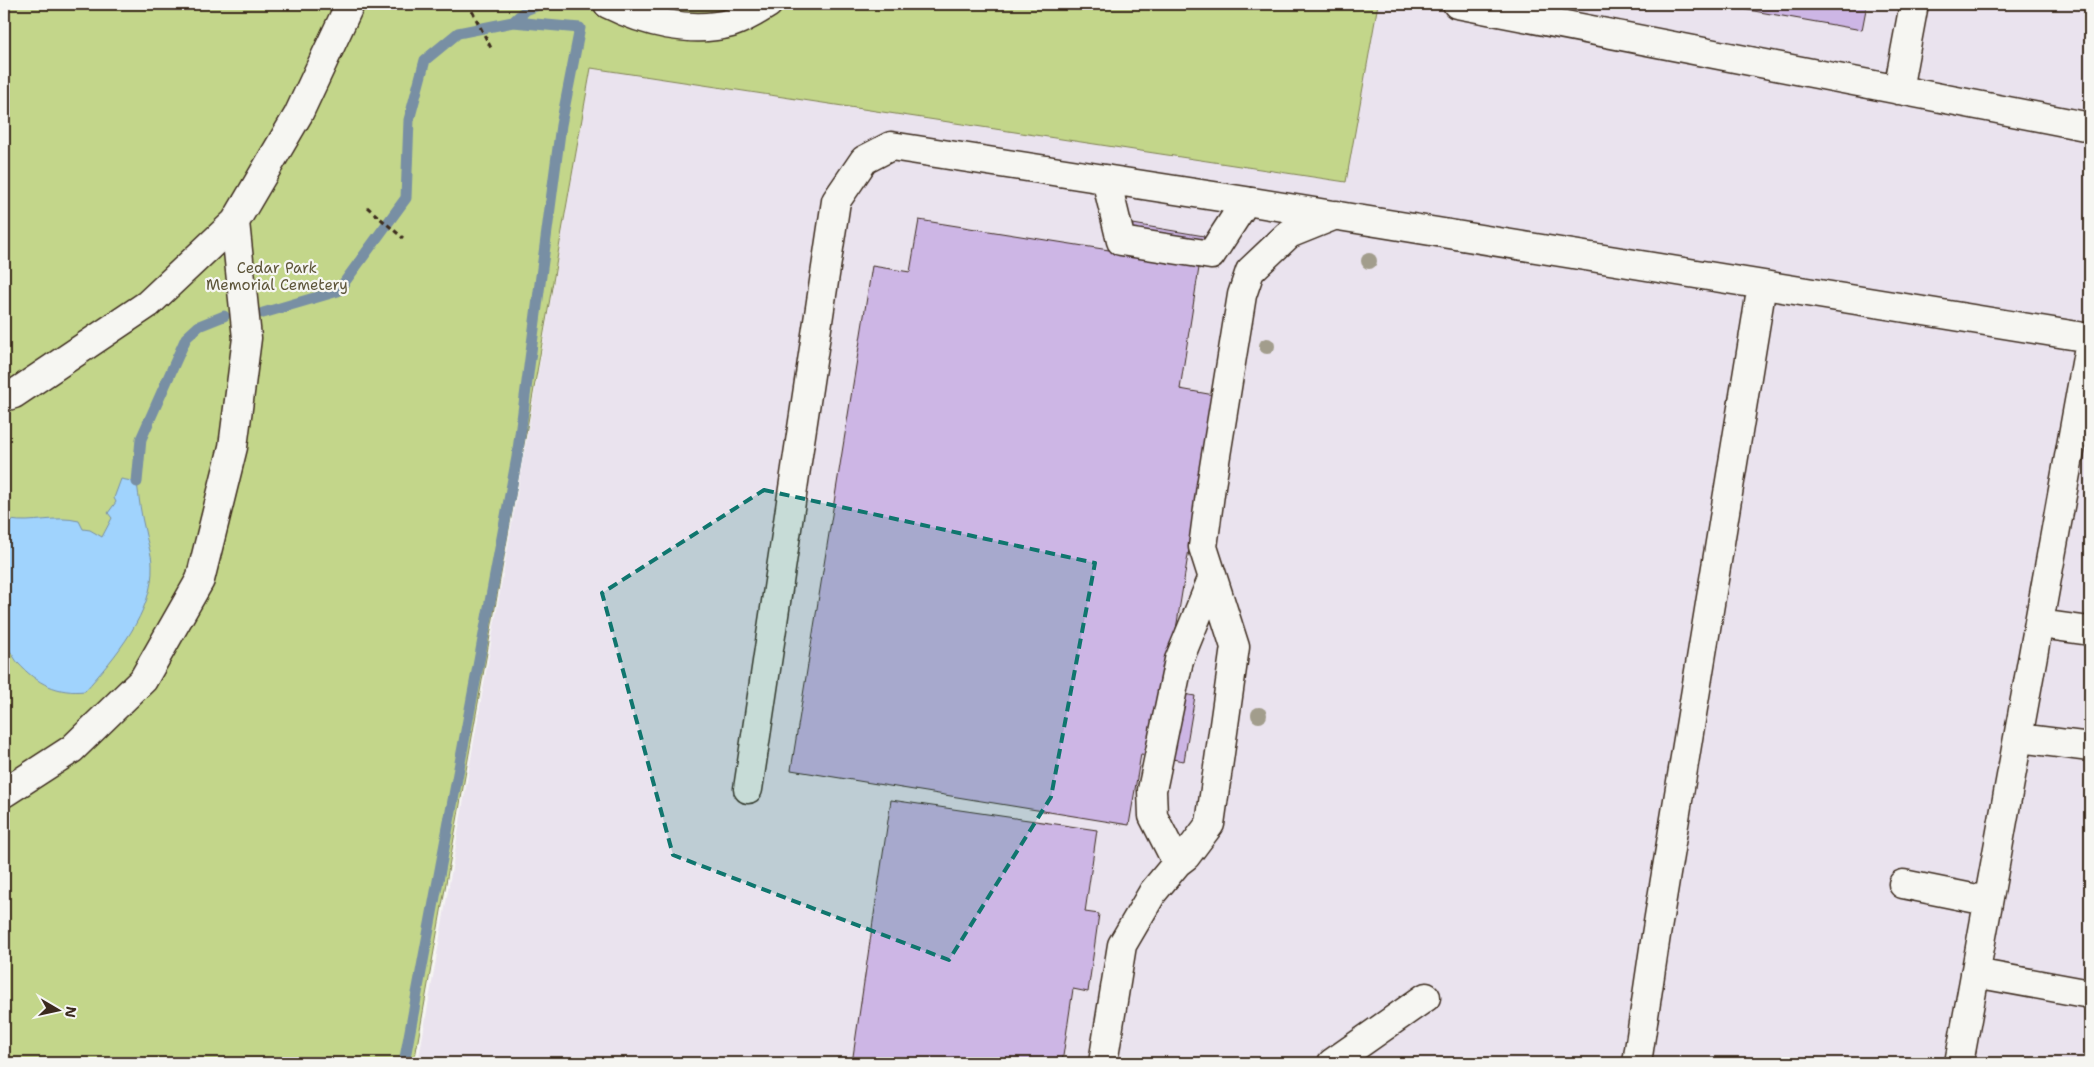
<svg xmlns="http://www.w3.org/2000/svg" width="2094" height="1067" font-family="'Shantell Sans',sans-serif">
<rect width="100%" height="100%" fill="#f6f6f2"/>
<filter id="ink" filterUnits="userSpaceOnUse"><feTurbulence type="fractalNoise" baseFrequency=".02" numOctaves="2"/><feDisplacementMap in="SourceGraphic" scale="10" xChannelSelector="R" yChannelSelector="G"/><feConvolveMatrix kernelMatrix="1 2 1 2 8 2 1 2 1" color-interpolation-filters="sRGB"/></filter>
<g filter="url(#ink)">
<path fill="#eae3ee" d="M1378,4H2090V1063H418L591,68L1345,182Z"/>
<path fill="#c3d68a" stroke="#7f8054" d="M4,4H1378L1346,182L591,68L414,1063H4Z"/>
<path fill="#a0d3fd" stroke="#788fa4" d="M121,479L137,482C139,499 141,515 145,531C147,542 152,554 152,565C154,612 115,657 85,691C58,694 37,684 18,663C13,657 11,650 4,645V510L10,520C33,524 55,515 79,521L83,529L90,530L102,537L112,518L108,513L116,502L114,498Z"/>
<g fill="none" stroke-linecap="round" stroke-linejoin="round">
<path stroke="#788fa4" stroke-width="11" d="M513,22L526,10L541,4
M263,313L338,291L406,198L409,120L425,60L458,33L513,22L580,28L561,125L517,457L404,1063
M137,482L141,439L186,338L199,326L224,316"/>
</g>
<path fill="#cdb6e5" stroke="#3b2a1e" d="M1714,4H1867L1862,30Z
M919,220L1128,253L1133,224L1204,236L1180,389L1214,395L1166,691L1195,696L1184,761L1141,754L1129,825L791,770L872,266L910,272Z
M891,800L1097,830L1085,912L1099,914L1088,992L1073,989L1062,1063H852Z"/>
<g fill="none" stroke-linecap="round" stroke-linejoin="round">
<defs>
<path id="minor" d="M608,4C644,22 691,34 731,23C743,19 757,11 768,4
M1457,4L2090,127
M1898,90L1914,4
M1106,179L1121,241L1211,255L1246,201
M4,397L14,394L148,304L235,222L298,115L350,4
M2040,624L2090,631
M2019,738L2090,747
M748,789L836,201L864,160L891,146L1246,201L2090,338
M4,793L72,749L143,680L200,580L233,447L247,338L235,222
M1177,863L1153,816L1152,790L1179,660L1212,579
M1903,884L1987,901
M1975,973L2090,994
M1103,1063L1122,945L1153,892L1177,863L1186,856L1210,824L1235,647L1203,547L1211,486L1242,295L1250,271L1289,234L1336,215
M1332,1063L1426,997
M1637,1063L1656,935L1762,285
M1959,1063L2090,341"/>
</defs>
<use href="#minor" stroke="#3b2a1e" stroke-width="31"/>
<path stroke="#3b2a1e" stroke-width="3" stroke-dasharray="5 4" stroke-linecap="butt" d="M472,11L491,48
M367,207L403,238"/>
<use href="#minor" stroke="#f6f6f2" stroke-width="28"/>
</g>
<g fill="#a29d8c">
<circle cx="1369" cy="261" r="8"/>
<circle cx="1267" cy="346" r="8"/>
<circle cx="1259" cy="715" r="8"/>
</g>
</g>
<path fill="#0f766e" fill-opacity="0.2" stroke="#0f766e" stroke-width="4" stroke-dasharray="10 6" stroke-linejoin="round" d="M764,490L1095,563L1051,797L949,960L673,855L602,593Z"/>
<g text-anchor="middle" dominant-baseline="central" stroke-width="4.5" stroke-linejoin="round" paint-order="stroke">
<g font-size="15" fill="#5d5539" stroke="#f6f6f2">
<text x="277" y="268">Cedar Park<tspan x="277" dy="17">Memorial Cemetery</tspan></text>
</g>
</g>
<rect width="2094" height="1067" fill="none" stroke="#f6f6f2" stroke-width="20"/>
<rect x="10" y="10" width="2074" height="1047" fill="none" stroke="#3b2a1e" stroke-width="2" filter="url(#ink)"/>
<g transform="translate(58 1010) rotate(99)" stroke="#f6f6f2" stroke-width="4" paint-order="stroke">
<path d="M0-4L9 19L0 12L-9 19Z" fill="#3b2a1e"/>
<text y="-8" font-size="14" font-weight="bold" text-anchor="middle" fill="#3b2a1e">N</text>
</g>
</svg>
